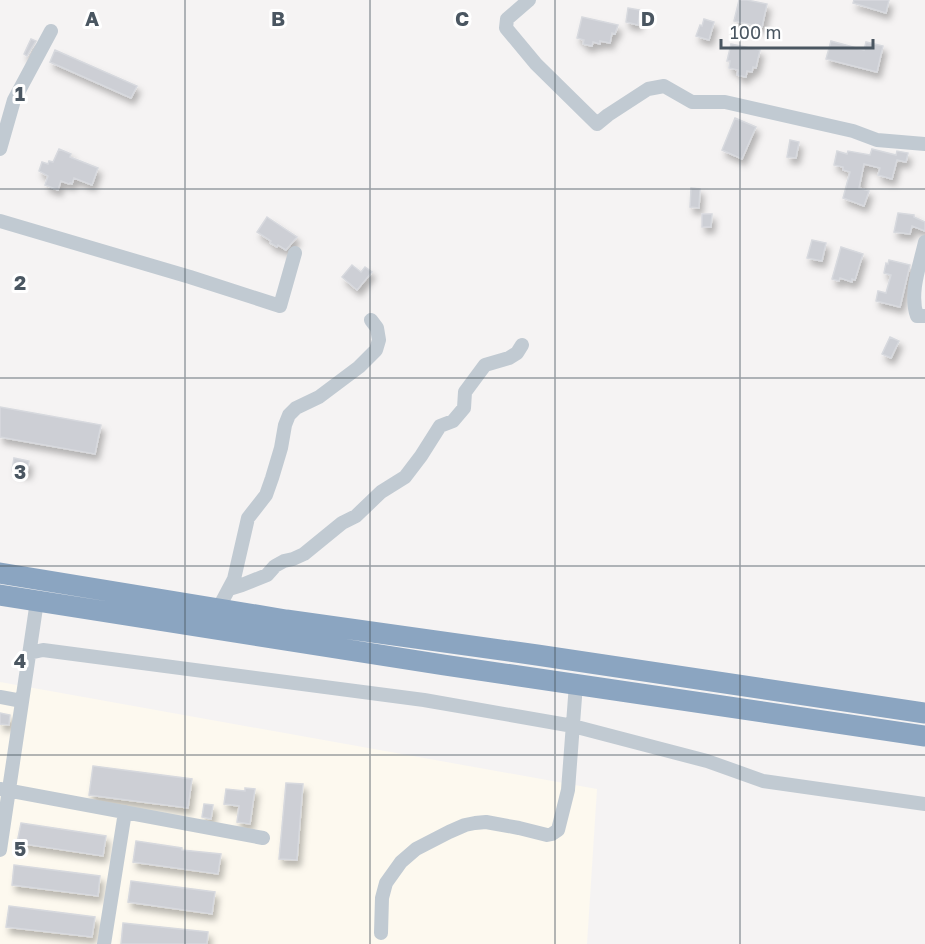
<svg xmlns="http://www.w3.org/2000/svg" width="925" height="944" font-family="'Golos Text',sans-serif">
<defs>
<filter id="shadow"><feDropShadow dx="3.5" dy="6" stdDeviation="3" flood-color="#0004"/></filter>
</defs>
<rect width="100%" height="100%" fill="#f5f3f3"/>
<path fill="#fdf9ef" d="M0,682L597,789L587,944H0Z"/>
<path fill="#cdcfd5" stroke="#d7d9de" stroke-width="1.5" filter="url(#shadow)" d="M739,0H747L767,4L762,27L734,21Z
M854,0H889L886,13L853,3Z
M628,8L640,10L638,25L626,22Z
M582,17L618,25L615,34L612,33L610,43L600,41V44L593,42L592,46L583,44L584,40L577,38Z
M704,19L714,22L709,40L696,36L700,25L702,26Z
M31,39L36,41L27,56L24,54Z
M831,41L864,50L866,42L883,46L877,72L826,59Z
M731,44L760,50L756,68L753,67L752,72L747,71L746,77L737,75L738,70L729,68L730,61H727Z
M55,50L137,86L131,98L50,62Z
M735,118L756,127L742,159L722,150Z
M790,140L799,142L796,158L787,157Z
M59,149L71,154L70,157L98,168L92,185L74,178L72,184L70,183L69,184L61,181L58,190L45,185L48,176L39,171L42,162L48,164L49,161L53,162Z
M872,149L896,155L897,151L908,153L906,162L897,160L892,179L878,175L880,168L864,164L859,188L869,191L864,206L843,198L850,172L843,170V167L834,165L837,151L847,154L848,151L870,155Z
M691,188L700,189L699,208L690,207Z
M898,213L914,215V217L925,222V231L912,226L910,234L894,232Z
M702,214H712L711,227H702Z
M267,217L297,237L286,250L278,245L277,247L270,243L271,241L257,232Z
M812,240L826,243L822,261L807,258Z
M841,247L863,254L855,280L852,279V282L840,278L839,281L832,279Z
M889,260L910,265L900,307L876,301L878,291L886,293L891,275L884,273L886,263L888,264Z
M352,265L361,272L365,267L372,272L357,290L342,277Z
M890,337L899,341L891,358L882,354Z
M0,407L101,425L95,454L0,437Z
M14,458L29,461L27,473L12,470Z
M0,713L10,715L9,725L0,724Z
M93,766L192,779L188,808L89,795Z
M286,783L303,784L297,860L279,859Z
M245,788L255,789L250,824L237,822L239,806L224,804L226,789L245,791Z
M204,804L213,805L211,819L202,817Z
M21,823L106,836L103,856L17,843Z
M136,841L182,848V850L221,854L218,874L133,862Z
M14,865L100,876L98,896L12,885Z
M131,881L215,892L212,914L128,902Z
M9,906L95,917L92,937L6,927Z
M123,923L208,932L207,944H121Z"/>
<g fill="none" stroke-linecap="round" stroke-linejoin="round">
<path stroke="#c1cad2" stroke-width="14" d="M529,0L507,19L506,28L536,64L597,124L608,115L648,89L664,86L692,102H725L853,131L877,140L925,144
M0,149L14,100L51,31
M0,221L190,277L280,306L295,253
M925,242C920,265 909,293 917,316H925
M229,589L242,585L267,575L275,566L284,561L293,559L304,554L342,523L356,516L381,492L405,477L421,456L440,426L453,421L464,408L465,392L485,365L509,358L517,353L522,345
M218,609L234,579L248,518L266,495L272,478L281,448L285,425L289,415L296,408L319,397L359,367L376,350L379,340L377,328L371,320
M29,653L43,650L424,700L573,726L707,761L763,781L925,804
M0,697L22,701
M0,789L263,838
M0,850L37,601
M381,933L382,898L386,883L401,862L416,849L449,832L465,825L475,823L486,822L519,828L547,835L552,834L558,830L568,790L576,684
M104,944L125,812"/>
<path stroke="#8ba5c1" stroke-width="21" d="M0,573L286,620L537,655L925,713
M0,595L444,665L925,736"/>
</g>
<path fill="none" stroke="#4a5661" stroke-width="1.5" stroke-opacity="0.55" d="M185,0V944M370,0V944M555,0V944M740,0V944M0,189H925M0,378H925M0,566H925M0,755H925"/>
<g font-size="20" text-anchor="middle" font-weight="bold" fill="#4a5661" stroke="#fff" stroke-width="6" stroke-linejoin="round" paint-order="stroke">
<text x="92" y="26">A</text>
<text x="278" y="26">B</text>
<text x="462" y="26">C</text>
<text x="648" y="26">D</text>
<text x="20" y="101">1</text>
<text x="20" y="290">2</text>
<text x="20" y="479">3</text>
<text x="20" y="668">4</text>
<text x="20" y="856">5</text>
</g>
<path d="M721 39v9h152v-9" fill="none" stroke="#4a5661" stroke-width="3"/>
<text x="730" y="39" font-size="18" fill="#4a5661" stroke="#ffffff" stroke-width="4.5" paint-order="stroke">100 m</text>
</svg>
